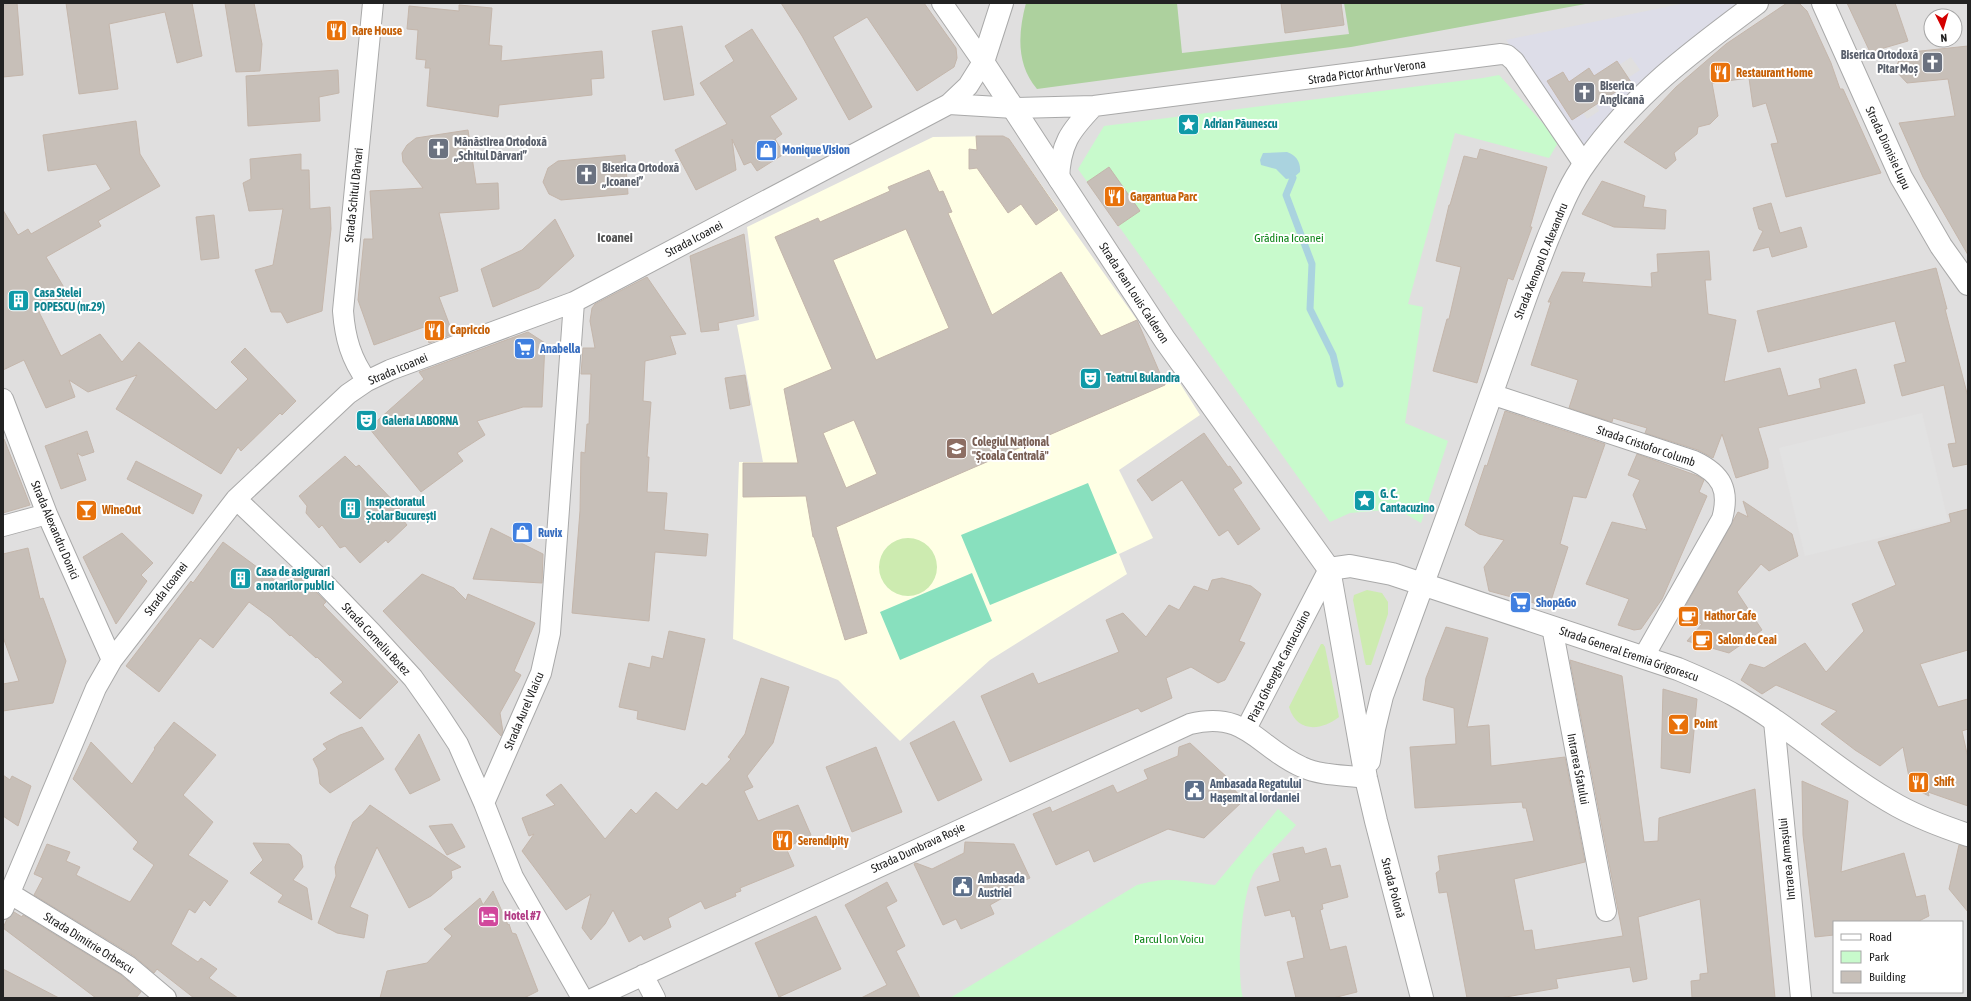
<svg xmlns="http://www.w3.org/2000/svg" width="1971" height="1001" font-family="'Asap Condensed',sans-serif">
<rect width="100%" height="100%" fill="#f2efe9"/>
<path fill="#e0dfdf" fill-rule="evenodd" d="M3,3H1968V998H3ZM1931,16H1955V40H1931ZM1834,922H1962V992H1834Z"/>
<path fill="#ffffe5" d="M998,136L1006,137L1011,142L1137,320L1017,372L1046,436L1165,385L1176,377L1200,415L1119,470L1153,538L1119,554L1127,574L990,660L900,741L838,680L733,639L739,462H763L737,325L759,320L747,227L933,137Z"/>
<path fill="#cdebb0" d="M879 567a29 29 0 1 1 58 0a29 29 0 1 1-58 0Z
M1367,590L1382,593L1388,602V614L1371,665H1366L1365,662L1353,600L1354,595Z
M1321,644H1323L1325,647L1339,717C1321,731 1297,733 1289,707Z"/>
<path fill="#add19e" d="M1026,3H1177L1182,53L1349,34L1344,3H1591L1351,47L1037,89C1016,64 1018,33 1026,3Z"/>
<path fill="#c8facc" d="M1499,75L1559,141L1549,158L1455,133L1408,304L1423,307L1405,423L1448,441L1421,523L1397,509L1350,513L1330,522L1078,169L1104,126L1483,78Z
M1278,809L1296,825C1283,840 1267,855 1255,871C1241,892 1236,973 1243,998H950L1137,885C1168,876 1184,881 1215,885Z"/>
<path fill="#88e0be" d="M1088,483L1117,553L990,605L961,535Z
M972,573L992,621L900,660L880,612Z"/>
<path fill="#e2e2e2" d="M1922,413L1948,521L1805,556L1779,448Z"/>
<path fill="#dddde8" fill-rule="evenodd" d="M1685,3H1740L1584,153L1506,40ZM1631,57L1640,70L1628,78L1631,83L1596,105L1599,111L1587,119L1583,113L1572,120L1547,81L1562,72L1569,82L1589,68L1594,76L1616,61L1619,65Z"/>
<path fill="#aad3df" d="M1287,152C1296,155 1301,162 1300,172L1293,178L1286,179L1276,169L1261,165L1260,160L1263,153Z"/>
<g fill="none" stroke-linecap="round" stroke-linejoin="round">
<path stroke="#aad3df" stroke-width="7" d="M1293,178L1286,195L1312,264L1310,309L1333,355L1340,384"/>
</g>
<path fill="#c7bfb8" stroke="#c4b6ab" fill-rule="evenodd" d="M3,3H17L23,75L3,77Z
M66,3H192L202,56L177,63L165,12L109,24L118,89L79,94Z
M225,3H254L262,44L260,71L236,72Z
M781,3H924L956,48L957,58L954,67L917,91L867,17L833,37L872,107L849,120L802,36Z
M1281,3H1341L1344,25L1285,33Z
M1787,3L1800,4L1807,11L1831,63L1840,89H1843L1881,173L1786,197L1771,144L1778,143L1766,103L1753,107L1749,78L1712,83L1718,116L1710,124L1698,127L1697,134L1674,153L1676,160L1666,169L1624,142L1676,87L1726,44Z
M1847,3H1895L1908,41L1870,52Z
M459,5L492,8L489,45L502,46L501,61L602,51L604,78L591,79L592,95L499,105L498,117L427,106L430,68H425L426,60L416,59L418,30L407,29L409,6L459,11Z
M682,26L694,95L664,100L652,31Z
M752,29L797,99L770,116L782,134L775,139L784,154L757,171L751,162L744,165L732,139L736,170L696,190L675,150L727,124L700,83L734,61L725,46Z
M1968,46V255L1923,177L1899,123L1955,116L1948,79L1907,83L1895,70L1902,53Z
M1617,61L1631,82L1572,120L1547,81L1563,72L1569,82L1589,68L1594,76Z
M338,70L339,93L319,97L320,121L248,126L246,76Z
M136,121L140,154L160,186L98,221L101,226L46,257L69,296L39,312L61,356L100,334L122,362L139,342L216,410L248,379L231,362L245,348L296,401L282,415L280,413L241,451L238,447L221,474L116,409L137,375L88,392L69,380L75,397L46,408L24,360L3,370V210L18,235L28,229L31,234L111,189L96,164L48,171L43,135Z
M468,130L476,184L498,183L499,209L439,213L458,291L439,297L453,334L429,343L424,327L374,345L358,300L364,239H373L370,191L423,188L403,162L402,153L407,145L416,138Z
M976,136H1003L1009,139L1058,210L1036,225L1021,204L1008,213L977,168L969,169V149L977,150Z
M1480,149L1547,167L1530,227H1532L1513,280L1508,278L1477,383L1433,371L1447,319H1449L1461,267L1436,261L1449,205H1450L1464,156L1477,159Z
M301,154V170H309L310,209L330,207L331,229L322,311L287,323L281,312H271L255,270L273,265L283,209L249,211L243,183L251,179L250,159Z
M625,155L628,194L561,200L549,194L543,182L548,168L558,161Z
M1109,167L1140,211L1118,226L1087,182Z
M929,170L939,192L943,191L952,212L948,213L992,315L1061,272L1101,336L1137,320L1165,385L836,527L867,633L845,640L814,537H813L806,496L743,497V463H798L784,389L832,369L775,237L818,218L820,222L890,191L888,187ZM906,229L949,328L876,360L833,260ZM854,420L877,474L846,488L823,433Z
M1602,181L1645,196L1643,207L1666,210L1665,229L1614,227L1582,214Z
M1771,203L1780,233L1801,227L1807,247L1772,257L1769,247L1753,251L1763,231L1759,229L1753,208Z
M214,215L219,258L201,260L196,217Z
M555,219L574,256L539,288L493,307L481,269L522,250Z
M744,234L754,316L718,323L719,330L701,332L690,256Z
M1709,251L1711,280H1705L1708,314L1736,320L1724,382L1780,368L1788,396L1821,388L1819,379L1856,369L1865,403L1758,428L1768,461V468L1736,478L1722,434L1713,458L1698,450L1645,433L1647,428L1613,418L1612,422L1569,408L1578,380L1531,365L1551,302H1548L1562,272L1585,273L1582,282L1652,287L1651,273L1658,272L1657,254Z
M1936,268L1947,309H1945L1968,397V464L1953,467L1948,444L1956,443L1944,385L1902,396L1894,365L1906,362L1895,321L1768,352L1757,311Z
M647,277L686,334L670,336L676,354L645,361L643,401L651,402L647,457H649L647,492L667,493L664,530L708,534L706,556L655,552L649,621L572,613L580,511L581,452L585,453L587,424H589L591,374H581L583,348H595L590,321L592,308L595,304Z
M528,332L545,343L542,407H523L477,421L485,435L457,453L463,461L421,492L369,428L424,379L419,372Z
M745,375L750,405L730,409L725,378Z
M1505,411L1605,444L1586,498L1573,496L1560,544L1568,547L1549,607L1489,591L1484,567L1504,540L1479,534L1465,525L1485,465L1487,466Z
M87,431L94,452L82,456L77,453L86,480L61,489L45,446Z
M1204,433L1228,467L1230,466L1242,483L1233,489L1260,529L1238,545L1228,530L1219,536L1182,480L1152,501L1137,480Z
M4,439L30,505L3,513V440Z
M1637,454L1698,476L1704,480L1699,492L1707,496L1662,599L1641,629L1634,630L1618,625L1629,599L1586,584L1612,522L1647,530L1633,495L1640,480L1628,475Z
M345,456L356,467L359,465L400,508L396,511L407,525L388,543L386,540L360,563L345,546L340,548L322,525L319,528L306,513L307,506L299,496Z
M136,461L202,495L193,514L127,479Z
M1743,501L1792,534L1798,556L1769,571L1761,564L1737,592L1762,630L1729,653L1687,641L1702,624L1681,614L1738,512L1748,517Z
M1968,509V650L1920,664L1938,707L1968,699V729L1962,731L1968,758V806L1928,792L1929,796L1911,787L1903,747L1880,766L1855,750L1821,724L1837,711L1776,685L1762,694L1741,680L1750,664L1764,668L1805,643L1826,672L1864,631L1852,604L1896,585L1878,542L1951,522L1949,514Z
M491,528L543,554L542,583L473,579Z
M122,533L153,563L141,575L147,581L116,624L83,557Z
M223,542L284,587L298,574L326,602L323,605L398,682L360,719L330,693L343,682L317,657L316,658L291,635L290,636L271,618L249,602L213,648L200,638L159,692L126,666L191,581L193,583Z
M28,548L40,599L43,598L66,661L53,703L3,711V684L19,681L3,637V554Z
M422,574L454,588L466,600L468,594L535,623L514,671L521,675L500,713L503,732L501,736L383,611Z
M1222,578L1251,586L1261,594L1239,641L1245,643L1225,680L1218,683L1191,667L1166,678L1172,698L1141,712L1138,708L1010,762L981,696L1033,673L1038,684L1119,652L1106,620L1123,613L1146,637L1169,605L1179,610L1194,586L1208,591L1212,580Z
M1446,627L1488,638L1467,727L1489,725L1491,766L1565,757L1585,862L1514,879L1524,931L1532,930L1535,950L1623,936L1570,660L1622,676L1644,842L1658,841L1659,818L1755,789L1775,998H1692L1691,981L1700,980V974L1708,973L1700,899L1638,917L1647,979L1633,982L1630,967L1556,979L1558,988L1500,998H1467L1447,892L1439,893L1436,873L1440,870L1438,856L1534,841L1526,808H1523L1522,802L1415,808L1410,747L1456,744L1454,708L1423,700L1426,678Z
M669,631L705,639L685,730L637,719L638,711L619,707L629,663L650,668L652,656L663,659Z
M761,678L789,687L773,743L747,776L753,787L744,791L758,821L798,805L811,835L786,848L794,866L740,888L741,891L735,893L736,896L705,909L701,901L668,918L671,927L644,940L641,935L629,942L613,910L605,924L591,940L582,928L591,894L566,910L522,851L534,834L529,836L522,818L555,805L546,795L561,784L605,839L631,809L636,814L656,792L677,810L702,783L706,786L731,759L728,757L745,734Z
M1663,689L1697,699L1690,773L1661,768Z
M954,721L982,780L938,801L910,743Z
M174,722L216,755L183,795L213,822L188,855L228,881L210,906L204,900L195,913L189,909L171,944L198,962L201,958L217,969L209,978L238,998H194L157,969L154,973L134,956L34,895L43,878L34,874L47,844L70,852L66,861L80,867L76,875L130,902L154,865L133,849L138,842L73,779L91,742L132,784L155,749L154,748Z
M362,727L384,759L330,793L320,784L318,769L313,759L327,749L323,744L340,735Z
M419,734L440,780L410,794L395,769Z
M1190,743L1230,780L1228,783L1244,800L1204,838L1168,829L1094,862L1089,850L1056,865L1033,814L1050,807L1052,812L1113,785L1117,793L1148,779L1144,770L1178,756L1179,747Z
M876,747L902,812L852,832L826,767Z
M3,775L10,780L12,776L31,786L18,826L3,816Z
M1802,781L1848,801L1841,872L1904,853L1916,897L1925,895L1929,916L1917,922H1834V935L1815,937L1803,835Z
M370,805L461,867L451,871L452,878L431,896L409,908L377,847L350,907L368,915L364,938L337,933L318,923L336,876L335,867L338,858L353,822L363,814Z
M452,824L465,847L447,855L429,826Z
M965,842L1014,844L1030,878L1003,890L1006,896L990,905L994,914L961,929L956,919L943,925L914,864L916,863L932,869L964,853Z
M253,843L289,844L301,855L303,867L293,880L307,888L312,920L278,902L283,895L250,873L263,860Z
M1959,845L1968,847V912L1949,889Z
M1303,847L1305,854L1326,848L1331,867L1340,865L1348,897L1322,904L1323,909L1320,910L1330,950L1346,946L1357,992L1333,998H1296L1287,962L1304,958L1295,916L1292,917L1290,910L1265,916L1257,887L1280,881L1273,854Z
M887,882L897,901L886,907L905,946L896,951L920,998H861L887,985L845,905Z
M493,891L508,925L509,924L512,933L516,934L538,991L524,998H380L387,971L427,963L452,936L444,929L480,898L483,905Z
M14,912L22,917L23,915L121,975L141,992L136,998H96L3,928L7,919Z
M816,916L841,969L779,997L755,943Z
M3,969L59,998H3Z"/>
<g fill="none" stroke-linecap="round" stroke-linejoin="round">
<defs>
<path id="minor" d="M949,104L1014,108L1094,106L1501,54L1507,55L1514,61L1584,164
M1059,180C1060,144 1070,131 1094,106
M367,381C351,359 345,338 343,311L373,3
M1491,394L1694,461C1722,474 1730,490 1722,519L1643,658
M3,399L47,514L112,660
M236,499L316,575L372,633L413,678L437,712L458,744L484,803L513,877L582,998
M3,526L47,514
M1552,627L1606,911
M1774,721L1801,998
M1246,729L1329,569
M484,803L541,673L550,633L574,302
M9,893L128,966L166,998
M3,909L96,688L112,660L236,499L348,394L367,381L390,370L574,302L949,104L968,86L983,62L942,3
M643,975L655,998
M594,998L1190,724C1247,710 1258,748 1302,767C1321,776 1346,775 1366,778"/>
<path id="tertiary" d="M1002,3L983,62L1165,340L1329,569L1366,778L1376,821L1422,998
M1823,3L1901,177L1941,246L1968,284
M1329,569L1350,566L1392,574L1678,669C1697,677 1716,685 1734,695C1792,727 1840,774 1898,806C1920,818 1944,827 1968,835
M1369,761L1374,729L1382,696C1418,596 1456,495 1491,395C1510,342 1527,290 1548,238C1559,212 1569,185 1586,162C1634,94 1691,52 1757,3"/>
</defs>
<use href="#minor" stroke="#a9a9a9" stroke-width="22"/>
<use href="#tertiary" stroke="#a9a9a9" stroke-width="24"/>
<use href="#minor" stroke="#fff" stroke-width="20"/>
<use href="#tertiary" stroke="#fff" stroke-width="22"/>
</g>
<defs>
<symbol id="restaurant-square" viewBox="-11 -11 22 22"><rect x="-9" y="-9" width="18" height="18" rx="4" fill="#e8710a" stroke="#fff"/><path d="M-5-6h1v4h1v-4h1v4h1v-4h1v5L-1.5 .5V6h-2V.5L-5-1ZM5-6V6H3V1.5H1.5Q1.5-4 5-6Z" fill="#fff"/></symbol>
<symbol id="church-square" viewBox="-11 -11 22 22"><rect x="-9" y="-9" width="18" height="18" rx="4" fill="#6b7280" stroke="#fff"/><path d="M-1.2-6h2.4v3.5h3.3v2.4h-3.3V6h-2.4V-.1h-3.3v-2.4h3.3Z" fill="#fff"/></symbol>
<symbol id="sight-square" viewBox="-11 -11 22 22"><rect x="-9" y="-9" width="18" height="18" rx="4" fill="#0f9aa8" stroke="#fff"/><path d="M0-6L1.8-2.2L6-1.7L2.9 1.2L3.7 5.4L0 3.3L-3.7 5.4L-2.9 1.2L-6-1.7L-1.8-2.2Z" fill="#fff"/></symbol>
<symbol id="shop-square" viewBox="-11 -11 22 22"><rect x="-9" y="-9" width="18" height="18" rx="4" fill="#3f7fe0" stroke="#fff"/><path d="M-5-2.5h2.3a2.7 3.5 0 0 1 5.4 0H5L5.5 6h-11ZM-1.5-2.5h3a1.5 2.3 0 0 0-3 0Z" fill="#fff"/></symbol>
<symbol id="building-square" viewBox="-11 -11 22 22"><rect x="-9" y="-9" width="18" height="18" rx="4" fill="#0f9aa8" stroke="#fff"/><path d="M-4-6H4V6H1V3H-1V6H-4ZM-2.5-4.3h1.7v1.8h-1.7ZM.8-4.3h1.7v1.8H.8ZM-2.5-1h1.7V.8h-1.7ZM.8-1h1.7V.8H.8Z" fill="#fff"/></symbol>
<symbol id="supermarket-square" viewBox="-11 -11 22 22"><rect x="-9" y="-9" width="18" height="18" rx="4" fill="#3f7fe0" stroke="#fff"/><path d="M-6-5.5h2.5l.6 2H6L4.5 2H-2.5L-4.4-4H-6ZM-1.5 3.2a1.3 1.3 0 1 0 .1 0ZM3 3.2a1.3 1.3 0 1 0 .1 0Z" fill="#fff"/></symbol>
<symbol id="theatre-square" viewBox="-11 -11 22 22"><rect x="-9" y="-9" width="18" height="18" rx="4" fill="#0f9aa8" stroke="#fff"/><path d="M-5-5.5Q0-4 5-5.5V0Q5 5 0 6Q-5 5-5 0ZM-3.3-2.5H-1v1.5H-3.3ZM1-2.5H3.3v1.5H1ZM-2.8 1Q0 5.5 2.8 1Z" fill="#fff"/></symbol>
<symbol id="school-square" viewBox="-11 -11 22 22"><rect x="-9" y="-9" width="18" height="18" rx="4" fill="#8d6e63" stroke="#fff"/><path d="M0-5L7-2L0 1L-7-2ZM-4 1L0 2.5L4 1V4Q0 6-4 4Z" fill="#fff"/></symbol>
<symbol id="bar-square" viewBox="-11 -11 22 22"><rect x="-9" y="-9" width="18" height="18" rx="4" fill="#e8710a" stroke="#fff"/><path d="M-6-5H6L.8 .8V4.5H3.5V6h-7V4.5H-.8V.8Z" fill="#fff"/></symbol>
<symbol id="cafe-square" viewBox="-11 -11 22 22"><rect x="-9" y="-9" width="18" height="18" rx="4" fill="#e8710a" stroke="#fff"/><path d="M-5.5-4.5H6V0H3Q3 3.5 0 3.5H-2.5Q-5.5 3.5-5.5 0ZM3-3.2v2h1.7v-2ZM-6 4.5H4V6H-6Z" fill="#fff"/></symbol>
<symbol id="civic-square" viewBox="-11 -11 22 22"><rect x="-9" y="-9" width="18" height="18" rx="4" fill="#5c6f8a" stroke="#fff"/><path d="M-.6-6.5H3V-4.5H.6V-3L4-1V1h2V6H-6V1h2V-1L-.6-3ZM-1.2 2.5V6h2.4V2.5Z" fill="#fff"/></symbol>
<symbol id="hotel-square" viewBox="-11 -11 22 22"><rect x="-9" y="-9" width="18" height="18" rx="4" fill="#d1479c" stroke="#fff"/><path d="M-6-4.5h1.5V1H6V5H4.5V3h-9V5H-6ZM-4 0a1.8 1.8 0 1 1 3.6 0ZM.5 0V-2.5h3Q6-2.5 6 0Z" fill="#fff"/></symbol>
</defs>
<g fill-rule="evenodd">
<use href="#restaurant-square" x="324" y="18" width="25" height="25"/>
<use href="#church-square" x="1920" y="50" width="25" height="25"/>
<use href="#restaurant-square" x="1708" y="60" width="25" height="25"/>
<use href="#church-square" x="1572" y="80" width="25" height="25"/>
<use href="#sight-square" x="1176" y="112" width="25" height="25"/>
<use href="#church-square" x="426" y="136" width="25" height="25"/>
<use href="#shop-square" x="754" y="138" width="25" height="25"/>
<use href="#church-square" x="574" y="162" width="25" height="25"/>
<use href="#restaurant-square" x="1102" y="184" width="25" height="25"/>
<use href="#building-square" x="6" y="288" width="25" height="25"/>
<use href="#restaurant-square" x="422" y="318" width="25" height="25"/>
<use href="#supermarket-square" x="512" y="336" width="25" height="25"/>
<use href="#theatre-square" x="1078" y="366" width="25" height="25"/>
<use href="#theatre-square" x="354" y="408" width="25" height="25"/>
<use href="#school-square" x="944" y="436" width="25" height="25"/>
<use href="#sight-square" x="1352" y="488" width="25" height="25"/>
<use href="#building-square" x="338" y="496" width="25" height="25"/>
<use href="#bar-square" x="74" y="498" width="25" height="25"/>
<use href="#shop-square" x="510" y="520" width="25" height="25"/>
<use href="#building-square" x="228" y="566" width="25" height="25"/>
<use href="#supermarket-square" x="1508" y="590" width="25" height="25"/>
<use href="#cafe-square" x="1676" y="604" width="25" height="25"/>
<use href="#cafe-square" x="1690" y="628" width="25" height="25"/>
<use href="#bar-square" x="1666" y="712" width="25" height="25"/>
<use href="#restaurant-square" x="1906" y="770" width="25" height="25"/>
<use href="#civic-square" x="1182" y="778" width="25" height="25"/>
<use href="#restaurant-square" x="770" y="828" width="25" height="25"/>
<use href="#civic-square" x="950" y="874" width="25" height="25"/>
<use href="#hotel-square" x="476" y="904" width="25" height="25"/>
</g>
<g text-anchor="middle" dominant-baseline="central" stroke-width="4" stroke-linejoin="round" paint-order="stroke">
<g font-size="12" font-weight="bold" fill="#c56008" stroke="#fff" text-anchor="start">
<text x="352" y="31">Rare House</text>
<text x="1736" y="73">Restaurant Home</text>
<text x="1130" y="197">Gargantua Parc</text>
<text x="450" y="330">Capriccio</text>
<text x="102" y="510">WineOut</text>
<text x="1704" y="616">Hathor Cafe</text>
<text x="1718" y="640">Salon de Ceai</text>
<text x="1694" y="724">Point</text>
<text x="1934" y="782">Shift</text>
<text x="798" y="841">Serendipity</text>
</g>
<g font-size="12" font-weight="bold" fill="#5b616d" stroke="#fff" text-anchor="start">
<text x="1918" y="55" text-anchor="end">Biserica Ortodoxă<tspan x="1918" dy="14">Pitar Moș</tspan></text>
<text x="1600" y="86">Biserica<tspan x="1600" dy="14">Anglicană</tspan></text>
<text x="454" y="142">Mănăstirea Ortodoxă<tspan x="454" dy="14">„Schitul Dârvari”</tspan></text>
<text x="602" y="168">Biserica Ortodoxă<tspan x="602" dy="14">„Icoanei”</tspan></text>
</g>
<g font-size="12" fill="#222" stroke="#fff">
<text transform="translate(1367 72) rotate(-8)">Strada Pictor Arthur Verona</text>
<text transform="translate(1888 148) rotate(65)">Strada Dionisie Lupu</text>
<text transform="translate(354 195) rotate(-84)">Strada Schitul Dârvari</text>
<text transform="translate(694 239) rotate(-28)">Strada Icoanei</text>
<text transform="translate(1541 261) rotate(-68)">Strada Xenopol D. Alexandru</text>
<text transform="translate(1134 293) rotate(57)">Strada Jean Louis Calderon</text>
<text transform="translate(398 369) rotate(-23)">Strada Icoanei</text>
<text transform="translate(1646 446) rotate(19)">Strada Cristofor Columb</text>
<text transform="translate(55 530) rotate(67)">Strada Alexandru Donici</text>
<text transform="translate(166 589) rotate(-53)">Strada Icoanei</text>
<text transform="translate(376 639) rotate(47)">Strada Corneliu Botez</text>
<text transform="translate(1629 654) rotate(19)">Strada General Eremia Grigorescu</text>
<text transform="translate(1279 666) rotate(-63)">Piața Gheorghe Cantacuzino</text>
<text transform="translate(524 711) rotate(-67)">Strada Aurel Vlaicu</text>
<text transform="translate(1578 769) rotate(79)">Intrarea Sfatului</text>
<text transform="translate(918 848) rotate(-25)">Strada Dumbrava Roșie</text>
<text transform="translate(1787 859) rotate(-96)">Intrarea Armașului</text>
<text transform="translate(1393 888) rotate(75)">Strada Polonă</text>
<text transform="translate(89 943) rotate(32)">Strada Dimitrie Orbescu</text>
</g>
<g font-size="12" font-weight="bold" fill="#0d838f" stroke="#fff" text-anchor="start">
<text x="1204" y="124">Adrian Păunescu</text>
<text x="34" y="293">Casa Stelei<tspan x="34" dy="14">POPESCU (nr.29)</tspan></text>
<text x="1106" y="378">Teatrul Bulandra</text>
<text x="382" y="421">Galeria LABORNA</text>
<text x="1380" y="494">G. C.<tspan x="1380" dy="14">Cantacuzino</tspan></text>
<text x="366" y="502">Inspectoratul<tspan x="366" dy="14">Școlar București</tspan></text>
<text x="256" y="572">Casa de asigurari<tspan x="256" dy="14">a notarilor publici</tspan></text>
</g>
<g font-size="12" font-weight="bold" fill="#366cbe" stroke="#fff" text-anchor="start">
<text x="782" y="150">Monique Vision</text>
<text x="540" y="349">Anabella</text>
<text x="538" y="533">Ruvix</text>
<text x="1536" y="603">Shop&amp;Go</text>
</g>
<g font-size="12" fill="#0c8416" stroke="#fff">
<text x="1289" y="238">Grădina Icoanei</text>
<text x="1169" y="939">Parcul Ion Voicu</text>
</g>
<g font-size="12" font-weight="bold" fill="#785e54" stroke="#fff" text-anchor="start">
<text x="972" y="442">Colegiul Național<tspan x="972" dy="14">"Școala Centrală"</tspan></text>
</g>
<g font-size="12" font-weight="bold" fill="#4e5e75" stroke="#fff" text-anchor="start">
<text x="1210" y="784">Ambasada Regatului<tspan x="1210" dy="14">Haşemit al Iordaniei</tspan></text>
<text x="978" y="879">Ambasada<tspan x="978" dy="14">Austriei</tspan></text>
</g>
<g font-size="12" font-weight="bold" fill="#b23c85" stroke="#fff" text-anchor="start">
<text x="504" y="916">Hotel #7</text>
</g>
<g font-size="13" font-weight="bold" fill="#555" stroke="#fff">
<text x="615" y="237">Icoanei</text>
</g>
</g>
<rect width="1971" height="1001" fill="none" stroke="#222222" stroke-width="8"/>
<rect x="1833" y="921" width="130" height="72" fill="#ffffff" stroke="#a7a7a7"/>
<rect x="1841" y="934" width="20" height="6" fill="#ffffff" stroke="#a7a7a7"/>
<text x="1869" y="941" font-size="12" fill="#222222">Road</text>
<rect x="1841" y="951" width="20" height="12" fill="#c8facc" stroke="#a7a7a7"/>
<text x="1869" y="961" font-size="12" fill="#222222">Park</text>
<rect x="1841" y="971" width="20" height="12" fill="#c7bfb8" stroke="#a7a7a7"/>
<text x="1869" y="981" font-size="12" fill="#222222">Building</text>
<g transform="translate(1943 28) rotate(175)"><circle r="19" fill="#ffffff" stroke="#a7a7a7"/>
<path d="M0-3L7 15L0 10L-7 15Z" fill="#d40000"/>
<text y="-6" font-size="11" font-weight="bold" text-anchor="middle" fill="#222222">N</text>
</g>
</svg>
